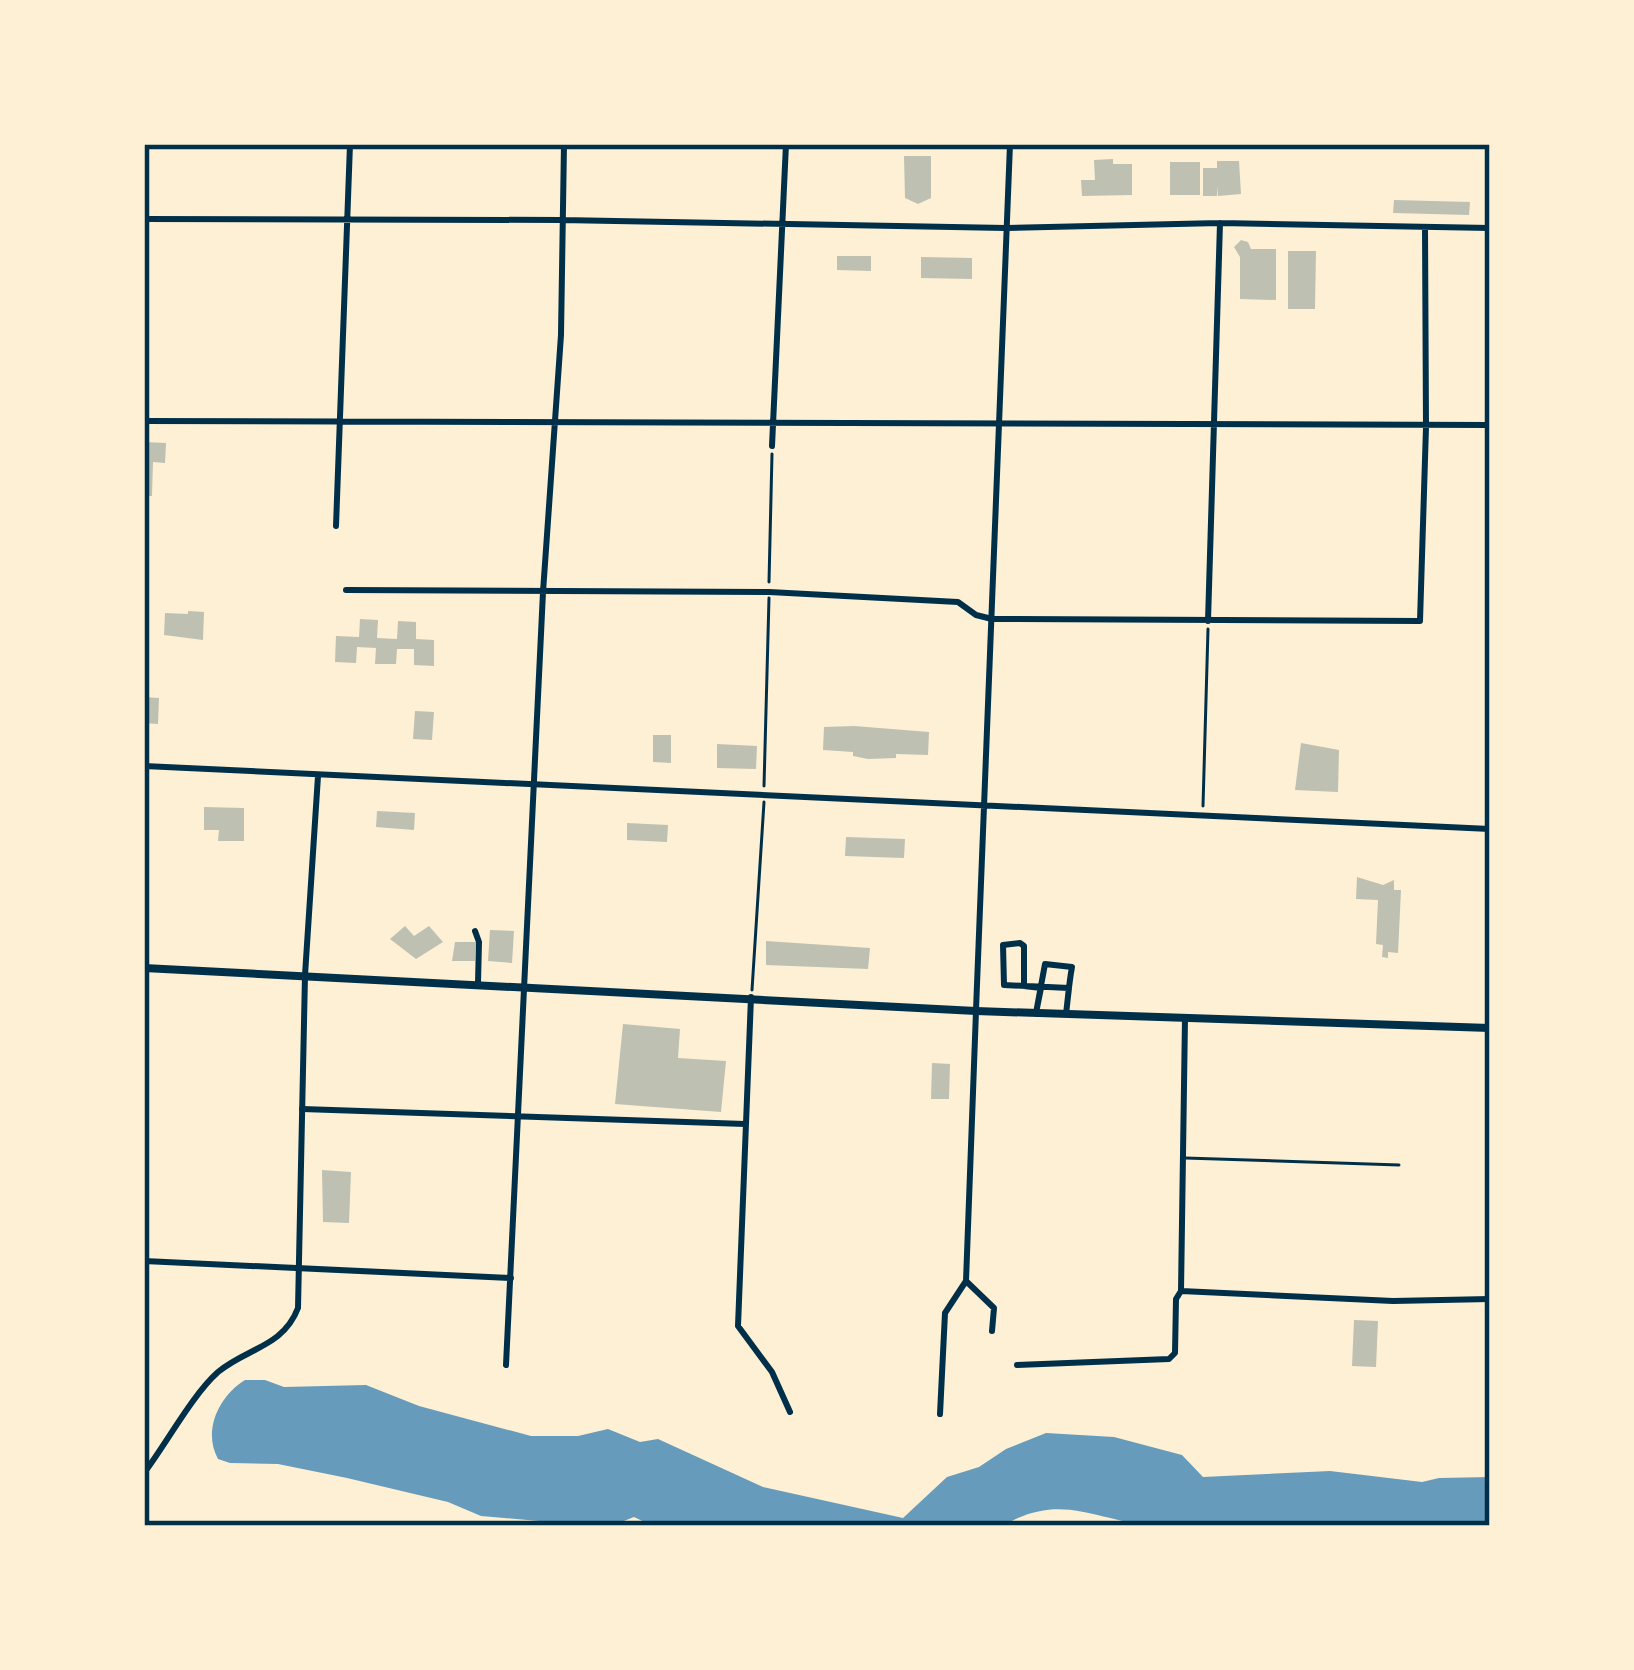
<svg xmlns="http://www.w3.org/2000/svg" width="1634" height="1670" font-family="Ubuntu,sans-serif">
<rect width="100%" height="100%" fill="#fdf0d5"/>
<path fill="#669bbc" d="M245,1380H265L284,1387L366,1385L419,1406L531,1436H578L608,1429L640,1442L658,1439L763,1487L903,1518L947,1477L979,1467L1006,1449L1046,1433L1114,1437L1182,1455L1203,1477L1330,1471L1422,1482L1439,1478L1490,1477V1526H1352L1344,1523C1283,1527 1217,1531 1156,1526C1093,1521 1063,1491 1002,1526H653L634,1517L611,1526H595L481,1516L448,1502L347,1478L278,1464L230,1463L218,1459C202,1430 220,1395 245,1380Z"/>
<path fill="#bec0b2" d="M904,156H931V198L918,204L905,198Z
M1113,159V164H1132V195L1082,196L1081,180H1095L1094,160Z
M1217,161H1239L1241,194L1218,196V186L1217,196H1203V168H1217Z
M1170,162H1200V195H1170Z
M1394,200L1470,202L1469,215L1393,213Z
M1241,240L1248,242L1251,249H1276V300L1240,299V257L1234,247Z
M1288,251H1316L1315,309H1288Z
M837,256H871V271L837,270Z
M921,257L972,258V279L921,278Z
M144,442L166,443L165,463L153,462L152,496H144Z
M188,611L204,612L203,640L164,635L165,613L188,614Z
M360,619L378,620L377,638L397,639L398,621L416,622V639L434,640V666L414,665V649H397L396,664H375L376,648L357,647L356,663L335,662L336,636L359,637Z
M144,697L159,698L158,724L144,723Z
M415,711L434,712L432,740L413,739Z
M854,726L929,732L928,755L896,754V758L868,759L853,756V752L823,750L824,727Z
M653,735H671V763L653,762Z
M1301,743L1339,750L1338,792L1295,790Z
M717,744L757,746L756,769L717,768Z
M204,807L244,808V841H218L219,830H204Z
M377,811L415,813L414,830L376,827Z
M627,823L668,825L667,842L627,840Z
M846,837L905,839L904,858L845,856Z
M1357,877L1383,885L1394,880V890H1401L1398,953L1388,952V958L1382,957L1383,945L1376,944L1378,900L1356,899Z
M405,926L414,936L429,926L443,942L416,959L390,939Z
M490,930L514,931L512,963L488,961Z
M766,941L870,948L868,969L766,965Z
M455,942H476L475,961H452Z
M623,1024L680,1029L678,1058L726,1061L721,1112L615,1104Z
M932,1063L950,1064L949,1099H931Z
M322,1170L351,1172L349,1223L323,1222Z
M1354,1320L1378,1321L1376,1367L1352,1366Z"/>
<g fill="none" stroke-linecap="round" stroke-linejoin="round">
<path stroke="#003049" stroke-width="3" d="M769,582L772,454
M764,786L769,598
M1203,806L1208,629
M752,990L764,802"/>
<path stroke="#003049" stroke-width="3" d="M1185,1158L1399,1165"/>
<path stroke="#003049" stroke-width="6" d="M144,219L561,220L1006,228L1220,223L1490,228
M144,421L1490,425
M772,446L786,144
M336,526L350,144
M346,590L769,592L958,602L976,615L992,619L1420,621L1426,427L1425,227
M1208,621L1220,223
M475,931L479,942L478,983
M751,997L738,1326L772,1372L790,1412
M1036,1013L1041,988L1024,986V946L1020,943L1003,945L1004,985L1069,988L1066,1014C1068,998 1069,983 1072,967L1045,964L1036,1013
M302,1109L745,1124
M144,1261L511,1278
M966,1281L994,1308L992,1331
M1181,1291L1393,1301L1490,1299
M506,1365L543,592L561,335L564,144
M1017,1365L1169,1359L1175,1353L1176,1299L1181,1291L1185,1018
M940,1414L945,1313L966,1281L976,1011"/>
<path stroke="#003049" stroke-width="6" d="M144,766L1490,829
M976,1010L1010,144
M144,1473C166,1444 193,1394 218,1372C247,1348 283,1347 298,1308L305,975L318,776"/>
<path stroke="#003049" stroke-width="8" d="M144,968L976,1011L1490,1028"/>
</g>
<rect width="1634" height="1670" fill="none" stroke="#fdf0d5" stroke-width="294"/>
<rect x="147" y="147" width="1340" height="1376" fill="none" stroke="#003049" stroke-width="4.5"/>
</svg>
